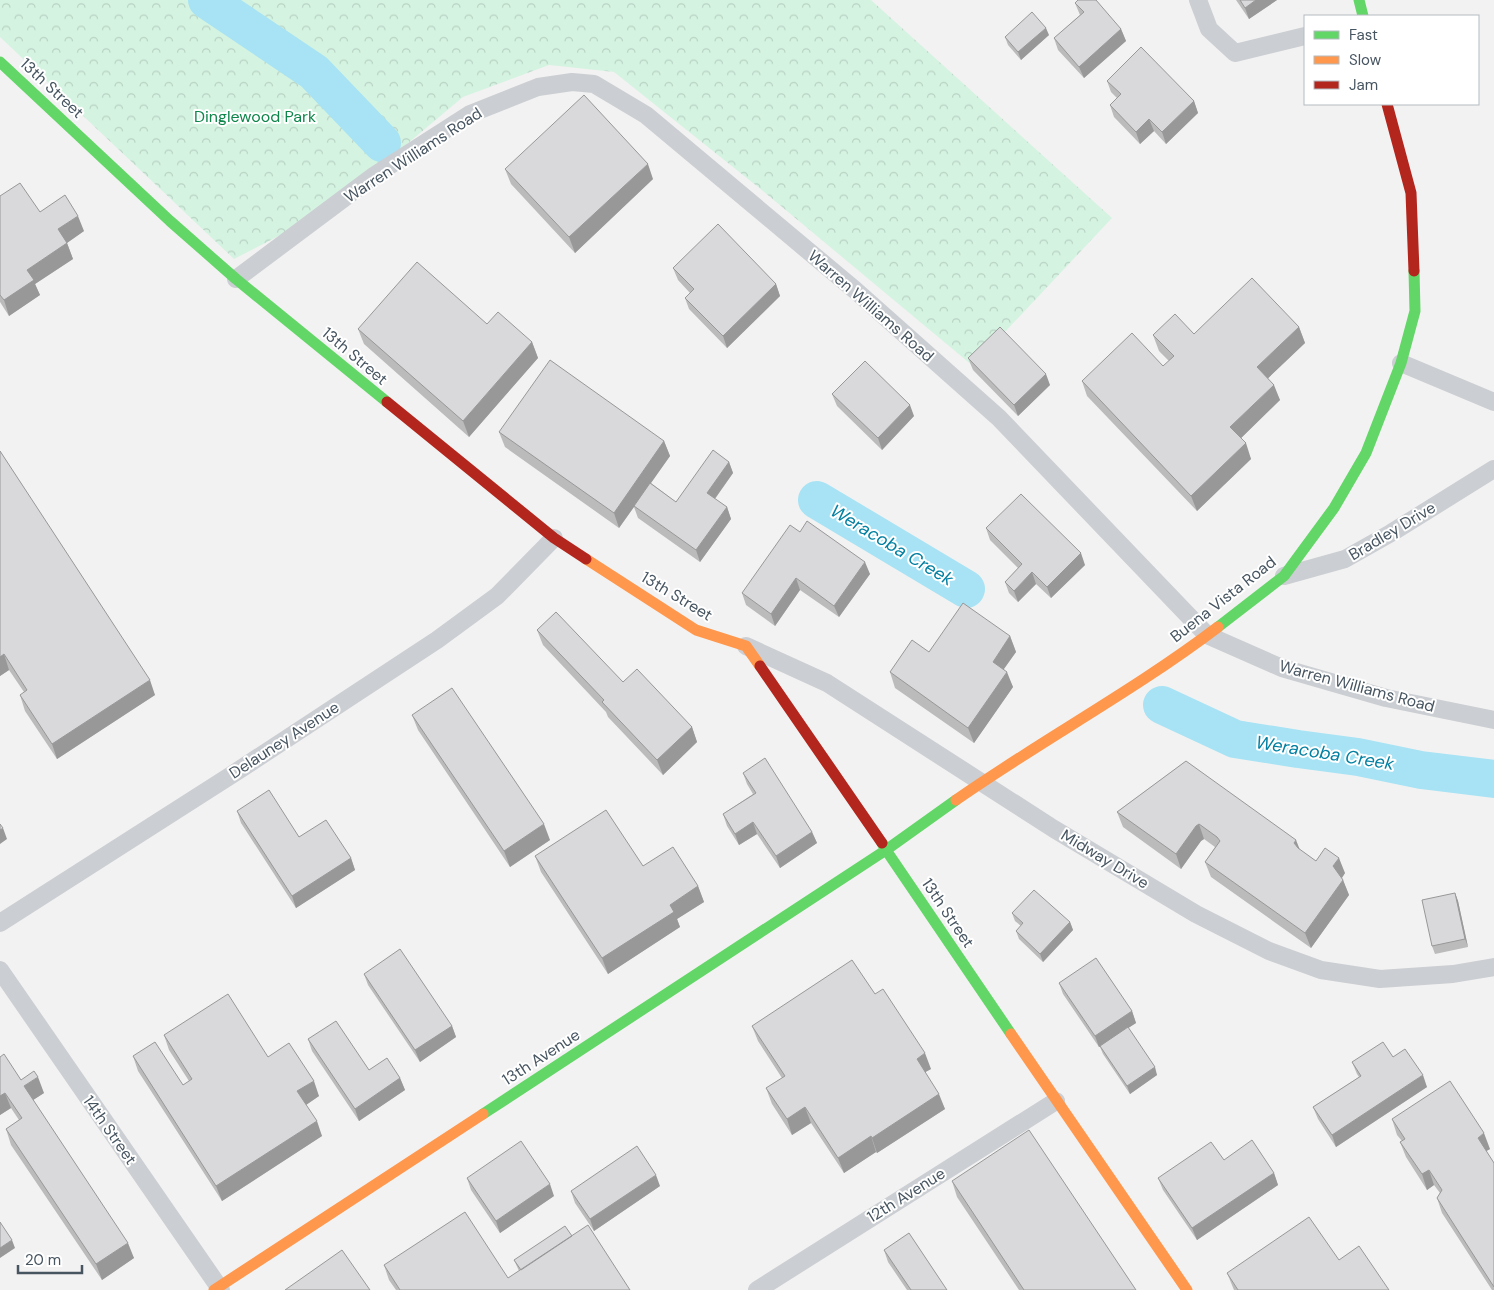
<svg xmlns="http://www.w3.org/2000/svg" width="1494" height="1290" font-family="'DM Sans',sans-serif">
<defs>
<pattern id="park-crowns" width="20" height="18" patternUnits="userSpaceOnUse" patternTransform="scale(1.25)"><rect width="20" height="18" fill="#d5f3e1"/><path d="M2 6a3 3 0 1 1 6 0M12 15a3 3 0 1 1 6 0" fill="none" stroke="#b8d2c4"/></pattern>
</defs>
<rect width="100%" height="100%" fill="#f3f2f2"/>
<path fill="url(#park-crowns)" d="M0,0H871L1112,218L973,366L758,187L614,72L549,65L463,97L327,211L234,259L0,37Z"/>
<g fill="none" stroke-linecap="round" stroke-linejoin="round">
<path stroke="#a7e3f4" stroke-width="38" d="M207,0L314,72L382,143
M817,500L966,589
M1162,705L1235,739L1298,749L1358,757L1421,770L1494,779"/>
<path stroke="#cbced2" stroke-width="18" d="M1198,0L1209,29L1235,53L1305,36
M236,279L375,175L470,114L538,87L572,82L594,84L646,115L855,290L999,418L1207,635L1282,668L1386,698L1494,720
M1401,363L1494,402
M1284,576L1345,559L1391,533L1494,469
M746,646L827,683L1054,829L1196,914L1269,951L1321,970L1380,979L1453,974L1494,967
M0,923L233,774L437,640L497,596L554,538
M0,970L221,1290
M757,1290L1056,1101"/>
<path stroke="#63d668" stroke-width="11" d="M1359,0L1363,16
M0,62L170,221L236,279L387,402
M1218,627L1284,576L1334,508L1366,453L1401,363L1415,311L1414,271
M956,800L886,850L1011,1034
M483,1114L886,850L882,843"/>
<path stroke="#ff974d" stroke-width="11" d="M586,559L696,630L746,646L760,666
M956,800C1042,740 1135,690 1218,627
M1011,1034L1187,1290
M214,1290L483,1114"/>
<path stroke="#b3261e" stroke-width="11" d="M1387,104L1411,193L1414,271
M387,402L554,538L586,559
M760,666L882,843"/>
</g>
<path fill="#bbbbbc" d="M1236,0H1277L1249,19Z
M1075,3L1121,29L1126,41L1084,78L1058,50L1054,38L1080,15Z
M1049,35L1021,60L1008,45L1005,37Z
M1107,81L1194,101L1198,113L1166,144L1154,131L1140,144L1114,117L1110,105L1117,98L1111,92Z
M505,169L653,179L575,253L511,184Z
M0,196L40,212L84,231L67,243L73,259L35,284L40,295L9,316L0,302Z
M673,268L776,284L780,296L727,348L689,309L685,298L690,293L678,280Z
M487,324L532,342L538,358L469,437L364,344L358,329Z
M1299,327L1305,343L1268,378L1280,400L1241,438L1251,459L1197,511L1087,396L1082,381L1163,366L1169,361L1159,351L1153,335L1194,334Z
M968,358L1050,385L1018,416L973,370Z
M832,394L914,416L882,450L837,406Z
M499,432L664,441L670,456L651,483L676,502L729,462L733,473L715,499L727,507L731,519L700,562L638,518L634,507L619,528L505,447Z
M0,451L155,695L57,759L25,711L20,695L24,692L9,670L0,676Z
M986,528L1085,565L1051,598L1036,584L1018,602L1009,593L1005,582L1018,568L990,540Z
M800,532L870,574L839,617L800,590L775,626L746,605L742,593Z
M537,630L623,682L692,727L697,742L663,775L608,717L606,712L543,645Z
M1010,636L1016,652L1004,669L1013,687L974,743L895,688L890,672L929,652Z
M412,715L550,840L510,867L418,730Z
M1186,761L1300,850L1316,861L1345,873L1342,878L1343,880L1349,895L1311,948L1211,877L1205,862L1215,847L1204,839L1201,841L1181,869L1123,827L1117,812Z
M743,773L812,832L817,843L780,868L757,834L739,845L727,826L723,814L753,794L747,784Z
M237,811L351,858L355,870L296,908L241,823Z
M535,856L643,866L698,886L704,902L677,919L680,927L608,974L541,872Z
M1455,893L1458,901L1468,947L1435,954L1432,946Z
M1012,913L1070,922L1073,930L1043,962L1019,939L1016,931L1021,926L1015,921Z
M364,974L452,1026L456,1037L420,1062L368,985Z
M1059,983L1132,1011L1136,1023L1128,1028L1157,1075L1130,1094L1103,1054L1100,1047H1099L1063,994Z
M875,994L931,1069L925,1072L945,1109L877,1153L876,1152L844,1173L811,1123L792,1135L772,1104L766,1088L782,1078L758,1041L752,1026Z
M164,1035L268,1057L319,1096L306,1105L322,1136L222,1201L138,1071L133,1056L183,1085L189,1081L169,1050Z
M308,1039L369,1070L400,1078L405,1090L359,1121L312,1051Z
M0,1057L21,1080L44,1093L33,1100L134,1258L102,1280L11,1145L6,1129L19,1120L11,1108L0,1115Z
M1393,1057L1427,1087L1336,1147L1318,1119L1313,1107L1359,1077L1357,1074L1352,1062Z
M1392,1119L1490,1149L1486,1151L1494,1163V1290H1492L1442,1213L1437,1198L1440,1193L1434,1185L1427,1190L1406,1157L1400,1142L1402,1141L1397,1135Z
M1224,1160L1274,1173L1278,1185L1197,1240L1163,1190L1158,1178Z
M467,1178L554,1196L500,1233L471,1190Z
M952,1181L1136,1290H1019L957,1197Z
M660,1186L594,1231L575,1203L571,1191Z
M572,1236L630,1290H396L389,1280L384,1265L508,1278L519,1271L514,1260Z
M884,1250L947,1290H907L888,1262Z
M1339,1260L1389,1290H1234L1227,1273Z"/>
<path fill="#989899" d="M1256,0H1277L1249,19L1245,8Z
M1046,28L1049,35L1021,60L1018,52Z
M1121,29L1126,41L1084,78L1079,67Z
M1194,101L1198,113L1166,144L1162,132Z
M1149,119L1154,131L1140,144L1136,132Z
M648,164L653,179L575,253L569,237Z
M78,216L84,231L64,245L58,229Z
M67,243L73,259L35,284L40,295L9,316L4,300L27,270Z
M776,284L780,296L727,348L723,336Z
M1299,327L1305,343L1263,383L1257,367Z
M532,342L538,358L469,437L463,421Z
M1046,374L1050,385L1018,416L1014,405Z
M1274,385L1280,400L1236,443L1230,427Z
M910,405L914,416L882,450L878,438Z
M664,441L670,456L619,528L614,513Z
M1246,443L1251,459L1197,511L1191,496Z
M729,462L733,473L711,504L707,493Z
M727,507L731,519L700,562L696,550Z
M1081,553L1085,565L1051,598L1047,587Z
M865,562L870,574L839,617L834,606Z
M1032,572L1036,584L1018,602L1014,591Z
M796,578L800,590L775,626L771,614Z
M1010,636L1016,652L998,677L993,662Z
M4,654L9,670L0,676V657Z
M1007,672L1013,687L974,743L968,728Z
M150,680L155,695L57,759L52,744Z
M692,727L697,742L663,775L657,760Z
M753,822L757,834L739,845L735,834Z
M544,824L550,840L510,867L504,851Z
M1199,824L1204,839L1201,841L1181,869L1176,854L1196,826Z
M3,828L7,839L0,844V830Z
M812,832L817,843L780,868L776,856Z
M1296,840L1302,855L1294,843Z
M351,858L355,870L296,908L292,896Z
M1339,858L1345,873L1339,882L1333,866Z
M1343,880L1349,895L1311,948L1305,933Z
M698,886L704,902L677,919L680,927L608,974L602,958L670,905Z
M1455,893L1458,901L1468,947L1465,939Z
M1070,922L1073,930L1043,962L1040,954Z
M1132,1011L1136,1023L1099,1047L1095,1036Z
M452,1026L456,1037L420,1062L415,1050Z
M925,1053L931,1069L922,1074L917,1059Z
M1155,1067L1157,1075L1130,1094L1127,1086Z
M1423,1075L1427,1087L1336,1147L1332,1135Z
M38,1077L44,1093L30,1102L24,1086Z
M400,1078L405,1090L359,1121L355,1109Z
M314,1081L319,1096L303,1107L297,1091Z
M5,1093L11,1108L0,1115V1096Z
M939,1094L945,1109L877,1153L872,1138Z
M805,1107L811,1123L792,1135L787,1119Z
M317,1121L322,1136L222,1201L216,1186Z
M1484,1133L1490,1149L1483,1153L1478,1138Z
M871,1136L876,1152L844,1173L838,1158Z
M1429,1170L1434,1185L1427,1190L1422,1174Z
M1274,1173L1278,1185L1197,1240L1192,1228Z
M656,1175L660,1186L594,1231L590,1219Z
M550,1184L554,1196L500,1233L496,1221Z
M12,1240L15,1248L0,1258V1248Z
M128,1243L134,1258L102,1280L96,1264Z"/>
<path fill="#d9d9db" stroke="#989899" d="M1078,0H1096L1121,29L1079,67L1054,38L1084,12L1075,3Z
M1240,0H1256L1245,8Z
M1032,12L1046,28L1018,52L1005,37Z
M1141,47L1194,101L1162,132L1149,119L1136,132L1110,105L1121,94L1107,81Z
M584,95L648,164L569,237L505,169Z
M20,183L40,212L65,195L78,216L58,229L67,243L27,270L34,280L4,300L0,295V196Z
M718,224L776,284L723,336L685,298L694,289L673,268Z
M417,262L487,324L498,312L532,342L463,421L358,329Z
M1252,278L1299,327L1257,367L1274,385L1230,427L1246,443L1191,496L1082,381L1132,333L1163,366L1174,356L1153,335L1175,314L1194,334Z
M1000,327L1046,374L1014,405L968,358Z
M550,360L664,441L614,513L499,432Z
M865,361L910,405L878,438L832,394Z
M713,450L729,462L707,493L727,507L696,550L634,506L650,483L676,502Z
M0,451L150,680L52,744L20,695L27,690L4,654L0,657Z
M1021,494L1081,553L1047,587L1032,572L1014,591L1005,582L1022,564L986,528Z
M807,521L865,562L834,606L796,578L771,614L742,593L790,525L800,532Z
M963,603L1010,636L993,662L1007,672L968,728L890,672L912,640L929,652Z
M556,612L623,682L637,669L692,727L657,760L602,702L604,700L537,630Z
M452,688L544,824L504,851L412,715Z
M765,758L812,832L776,856L753,822L735,834L723,814L756,793L743,773Z
M1186,761L1296,840L1294,843L1298,848L1316,861L1325,848L1339,858L1333,866L1343,880L1305,933L1205,862L1220,841L1217,837L1199,824L1196,826L1176,854L1117,812Z
M269,790L299,837L326,820L351,858L292,896L237,811Z
M606,810L643,866L673,847L698,886L670,905L674,912L602,958L535,856Z
M0,824L3,828L0,830Z
M1034,890L1070,922L1040,954L1016,931L1023,923L1012,913Z
M1455,893L1465,939L1432,946L1422,900Z
M400,949L452,1026L415,1050L364,974Z
M1096,958L1132,1011L1095,1036L1059,983Z
M852,960L875,994L883,989L925,1053L917,1059L939,1094L872,1138L871,1136L838,1158L805,1107L787,1119L766,1088L785,1076L752,1026Z
M228,994L268,1057L289,1043L314,1081L297,1091L317,1121L216,1186L133,1056L155,1042L183,1085L192,1079L164,1035Z
M336,1021L369,1070L387,1058L400,1078L355,1109L308,1039Z
M1128,1027L1155,1067L1127,1086L1100,1046Z
M1383,1042L1393,1057L1405,1049L1423,1075L1332,1135L1313,1107L1361,1076L1352,1062Z
M4,1054L21,1080L34,1071L38,1077L24,1086L128,1243L96,1264L6,1129L22,1118L5,1093L0,1096V1057Z
M1450,1081L1484,1133L1478,1138L1494,1163V1287L1437,1198L1442,1190L1429,1170L1422,1174L1400,1142L1405,1139L1392,1119Z
M1029,1130L1136,1290H1024L952,1181Z
M1252,1140L1274,1173L1192,1228L1158,1178L1211,1142L1224,1160Z
M521,1141L550,1184L496,1221L467,1178Z
M637,1146L656,1175L590,1219L571,1191Z
M465,1212L508,1278L588,1225L630,1290H400L384,1265Z
M1309,1217L1339,1260L1359,1246L1389,1290H1238L1227,1273Z
M0,1222L12,1240L0,1248Z
M565,1226L572,1236L521,1270L514,1260Z
M909,1233L947,1290H911L884,1250Z
M342,1250L370,1290H285Z"/>
<g text-anchor="middle" dominant-baseline="central" stroke-width="4" stroke-linejoin="round" paint-order="stroke">
<g font-size="16" fill="#475561" stroke="#fff">
<text transform="translate(52 88) rotate(43)">13th Street</text>
<text transform="translate(413 155) rotate(-33)">Warren Williams Road</text>
<text transform="translate(871 306) rotate(41)">Warren Williams Road</text>
<text transform="translate(355 356) rotate(40)">13th Street</text>
<text transform="translate(1392 531) rotate(-31)">Bradley Drive</text>
<text transform="translate(677 596) rotate(31)">13th Street</text>
<text transform="translate(1223 599) rotate(-38)">Buena Vista Road</text>
<text transform="translate(1357 686) rotate(15)">Warren Williams Road</text>
<text transform="translate(284 740) rotate(-33)">Delauney Avenue</text>
<text transform="translate(1105 859) rotate(31)">Midway Drive</text>
<text transform="translate(948 913) rotate(56)">13th Street</text>
<text transform="translate(541 1057) rotate(-33)">13th Avenue</text>
<text transform="translate(110 1130) rotate(55)">14th Street</text>
<text transform="translate(906 1195) rotate(-32)">12th Avenue</text>
</g>
<g font-size="16" fill="#0e864b" stroke="#fff">
<text x="255" y="116">Dinglewood Park</text>
</g>
<g font-size="18" font-style="italic" fill="#0380a2" stroke="#fff">
<text transform="translate(892 545) rotate(31)">Weracoba Creek</text>
<text transform="translate(1325 753) rotate(9)">Weracoba Creek</text>
</g>
</g>
<rect x="1304" y="15" width="175" height="90" fill="#ffffff" stroke="#b5bbc0"/>
<rect x="1314" y="31" width="25" height="8" fill="#63d668" stroke="#b5bbc0"/>
<text x="1349" y="40" font-size="15" fill="#475561">Fast</text>
<rect x="1314" y="56" width="25" height="8" fill="#ff974d" stroke="#b5bbc0"/>
<text x="1349" y="65" font-size="15" fill="#475561">Slow</text>
<rect x="1314" y="81" width="25" height="8" fill="#b3261e" stroke="#b5bbc0"/>
<text x="1349" y="90" font-size="15" fill="#475561">Jam</text>
<path d="M18 1265v8h64v-8" fill="none" stroke="#475561" stroke-width="2.5"/>
<text x="25" y="1265" font-size="15" fill="#475561" stroke="#ffffff" stroke-width="4" paint-order="stroke">20 m</text>
</svg>
